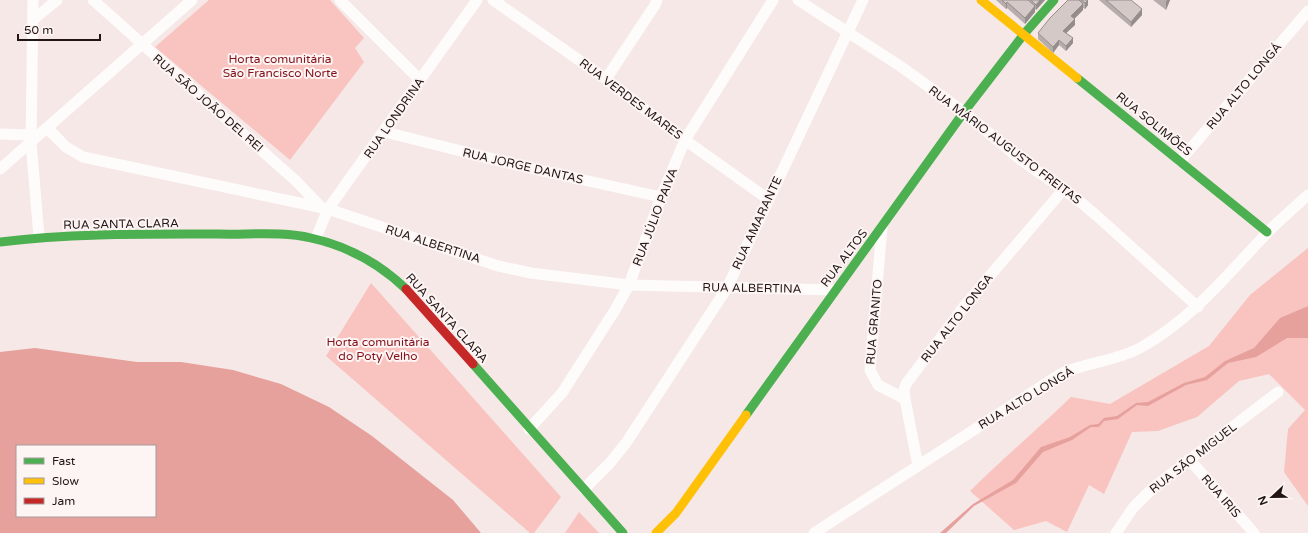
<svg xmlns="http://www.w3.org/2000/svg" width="1308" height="533" font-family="'Varela Round',sans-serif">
<rect width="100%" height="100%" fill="#f5e8e7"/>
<path fill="#f9c3bf" d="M209,0H330L364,38L355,48L364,62L290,160L155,47Z
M1308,248V306L1280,319L1288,338H1308V506L1284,472L1288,429L1305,410L1269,374L1239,381L1197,417L1158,431L1132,432L1104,494L1089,485L1067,532L1046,521L1014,530L970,491C1003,458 1038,429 1071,397L1110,404L1209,346L1250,295Z
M371,283L561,497L534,533H530L326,356Z
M579,512L599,533H565Z"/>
<path fill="#e6a19d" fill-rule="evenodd" d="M1308,306V338H1287L1256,357L1228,363L1207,380L1186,385L1148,406L1137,405L1118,419L1104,421L1099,427H1091L1072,440L1043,452L1016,483L974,506L946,533H940L973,504L1013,480L1041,447L1070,437L1090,425L1098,424L1104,418L1117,416L1136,403L1148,402L1184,383L1205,377L1225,361L1254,348L1280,318Z
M35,348L137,362H181L233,370L281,384L329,407L372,436L453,500L481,533H0V352ZM17,446H155V516H17Z"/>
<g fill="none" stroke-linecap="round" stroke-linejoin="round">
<path stroke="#fefcfb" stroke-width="11" d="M33,0L31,142L39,237
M93,0L296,181L322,208
M340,0L420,80
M493,0L606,79L685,140L768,199
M798,0L900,66L964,112L1021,160L1078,200L1097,216L1198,307
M34,19L57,0
M606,79L655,5L657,0
M47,128L66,147L83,157L328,209L498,266L531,273L629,285L835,290
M385,132L525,167L661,197
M0,134L31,135
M1180,161L1308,11
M0,169L192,0
M882,227L870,370L878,385L905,399
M316,238L328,209L477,0
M529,429L562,393L615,310L629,285L661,197L685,140L773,0
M1189,459L1254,533
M918,466L905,399L904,390L906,384L965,305L1063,190
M584,489L609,464L626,443L727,288L863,0
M814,533L1062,373C1087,363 1118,360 1140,348C1191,320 1227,275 1266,234C1279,220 1294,208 1308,195
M1116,533L1133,508L1155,486L1278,392"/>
<path stroke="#4caf50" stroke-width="9" d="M1077,78L1267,232
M0,242C72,233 145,234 218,234C248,235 282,231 311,238C347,246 380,264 406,289
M473,364L623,533
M746,415L964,112L1024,34L1054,0"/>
<path stroke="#ffc107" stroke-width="9" d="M981,0L1077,78
M656,533L676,513L746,415"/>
<path stroke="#c62828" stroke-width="9" d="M406,289L473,364"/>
</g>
<path fill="#b7adac" d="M996,0H1045L1036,10L1035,9V12L1025,24L1007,8L1006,9Z
M1068,0H1088V5L1085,9L1083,8V10L1074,19L1075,25L1066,33L1073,43L1066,51L1059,45L1053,53L1038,39V33Z
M1099,0H1131L1142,15L1131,27Z
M1153,0H1170L1166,10Z"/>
<path fill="#958d8c" d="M1040,0H1045L1036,10V5Z
M1088,0V5L1085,9V3Z
M1167,0H1170L1166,10V2Z
M1007,2V8L1006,9V4Z
M1083,4V10L1071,22V16Z
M1035,6V12L1025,24V18Z
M1142,9V15L1131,27V22Z
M1075,19V25L1063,36V31Z
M1073,38V43L1066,51V46Z
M1059,40V45L1053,53V47Z"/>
<path fill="#d5c9c8" stroke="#958d8c" d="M1002,0H1028L1035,6L1025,18L1007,2L1006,4Z
M1031,0H1040L1036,5Z
M1068,0H1079L1083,4L1071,16L1075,19L1063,31L1073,38L1066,46L1059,40L1053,47L1038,33L1050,18Z
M1081,0H1088L1085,3Z
M1106,0H1131L1142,9L1131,22Z"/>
<g text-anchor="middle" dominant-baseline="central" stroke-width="4" stroke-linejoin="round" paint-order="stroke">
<g font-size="12" fill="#83101a" stroke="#fdf5f4">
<text x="280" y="59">Horta comunitária<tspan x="280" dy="14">São Francisco Norte</tspan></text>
<text x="378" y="342">Horta comunitária<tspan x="378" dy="14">do Poty Velho</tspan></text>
</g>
<g font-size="12" fill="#221514" stroke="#fdf5f4">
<text transform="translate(1244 86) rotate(-50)">RUA ALTO LONGÁ</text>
<text transform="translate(631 99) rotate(37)">RUA VERDES MARES</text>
<text transform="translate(208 103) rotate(41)">RUA SÃO JOÃO DEL REI</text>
<text transform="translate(394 118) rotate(-55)">RUA LONDRINA</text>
<text transform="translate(1154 124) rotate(39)">RUA SOLIMÕES</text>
<text transform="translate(1005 145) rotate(37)">RUA MÁRIO AUGUSTO FREITAS</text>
<text transform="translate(523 166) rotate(13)">RUA JORGE DANTAS</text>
<text transform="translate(655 217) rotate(-69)">RUA JÚLIO PAIVA</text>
<text transform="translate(757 223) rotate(-65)">RUA AMARANTE</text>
<text transform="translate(121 224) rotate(-1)">RUA SANTA CLARA</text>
<text transform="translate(433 244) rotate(18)">RUA ALBERTINA</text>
<text transform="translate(844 258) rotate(-53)">RUA ALTOS</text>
<text transform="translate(752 288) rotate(1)">RUA ALBERTINA</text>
<text transform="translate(447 318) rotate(48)">RUA SANTA CLARA</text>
<text transform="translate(957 318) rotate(-52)">RUA ALTO LONGA</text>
<text transform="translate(874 322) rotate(-85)">RUA GRANITO</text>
<text transform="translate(1026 398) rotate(-31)">RUA ALTO LONGÁ</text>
<text transform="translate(1193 458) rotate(-38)">RUA SÃO MIGUEL</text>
<text transform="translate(1221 496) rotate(49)">RUA IRIS</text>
</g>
</g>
<rect x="16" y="445" width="140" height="72" fill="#fdf5f4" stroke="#a59b9a"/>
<rect x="24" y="458" width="20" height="6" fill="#4caf50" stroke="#a59b9a"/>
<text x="52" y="465" font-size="12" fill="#221514">Fast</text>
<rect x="24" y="478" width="20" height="6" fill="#ffc107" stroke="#a59b9a"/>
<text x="52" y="485" font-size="12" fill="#221514">Slow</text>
<rect x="24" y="498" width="20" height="6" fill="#c62828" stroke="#a59b9a"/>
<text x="52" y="505" font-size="12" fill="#221514">Jam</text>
<g transform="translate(1272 497) rotate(248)" stroke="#fdf5f4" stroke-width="3" paint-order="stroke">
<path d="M0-3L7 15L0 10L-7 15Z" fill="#221514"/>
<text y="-6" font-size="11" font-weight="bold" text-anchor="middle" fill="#221514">N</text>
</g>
<path d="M18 34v6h82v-6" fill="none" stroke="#221514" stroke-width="2"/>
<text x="24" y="34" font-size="12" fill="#221514" stroke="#fdf5f4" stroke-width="3" paint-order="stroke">50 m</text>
</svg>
